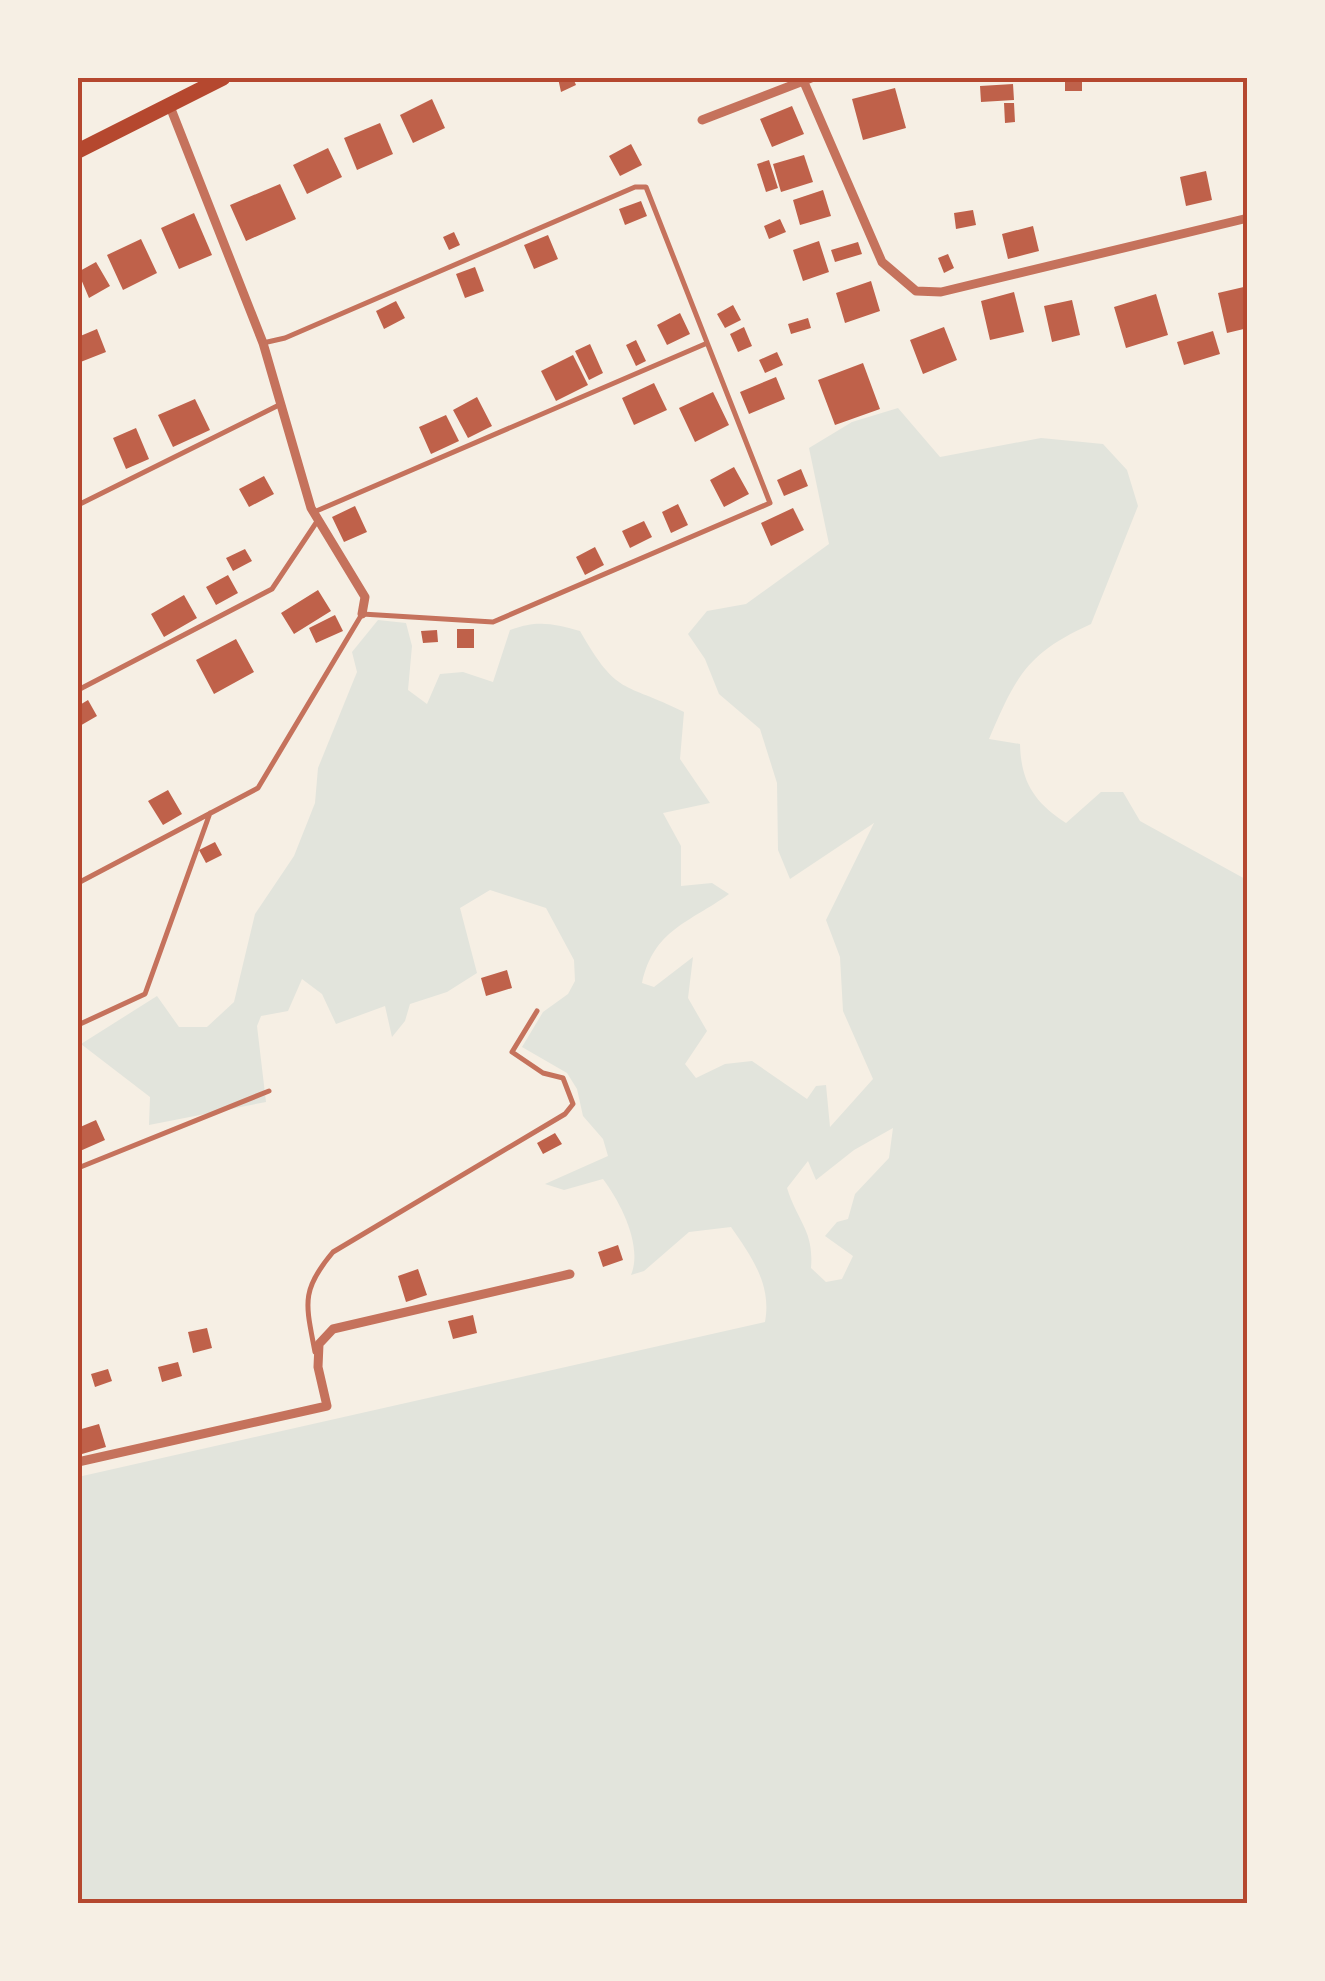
<svg xmlns="http://www.w3.org/2000/svg" width="1325" height="1981" font-family="'IBM Plex Serif',serif">
<rect width="100%" height="100%" fill="#f6efe4"/>
<path fill="#e2e4dc" fill-rule="evenodd" d="M898,408L940,457L1041,438L1103,444L1127,470L1138,506L1091,624C1027,653 1016,676 989,739L1020,744C1021,782 1034,802 1066,823L1101,792H1123L1140,821L1247,880V1903H78V1477L765,1322C772,1284 751,1256 731,1227L689,1232L644,1271L631,1275C643,1246 621,1203 603,1179L564,1190L545,1184L608,1156L603,1139L583,1116L577,1089L567,1073L522,1047L543,1012L568,994L575,981L574,960L546,908L490,890L460,908L477,973L447,992L410,1004L405,1021L392,1037L385,1006L336,1024L322,994L302,979L288,1011L261,1016L257,1026L266,1102L149,1125L150,1097L81,1044L157,996L179,1027H207L234,1002L255,914L294,856L315,803L318,768L357,672L352,652L378,620L406,623L412,646L408,690L427,704L440,674L463,672L493,682L510,630C537,620 552,623 580,631C618,697 622,681 684,712L680,759L710,803L663,813L681,846V886L712,883L729,894C689,923 654,929 642,983L654,987L693,957L688,998L707,1031L685,1064L696,1078L725,1064L752,1061L807,1099L816,1086L826,1085L830,1127L873,1079L843,1011L840,957L826,920L874,823L790,879L778,850L777,783L760,729L719,694L705,659L688,634L707,611L746,604L829,544L809,448L852,422ZM893,1128L889,1158L855,1194L848,1219L837,1222L825,1236L853,1256L842,1279L826,1282L811,1268C814,1230 798,1223 787,1188L808,1161L816,1180L854,1150Z"/>
<path fill="#bf614a" d="M558,78H573L576,85L561,92Z
M1065,78H1082V91H1065Z
M1013,84L1014,100L981,102L980,86Z
M895,88L906,128L863,140L852,99Z
M432,99L445,128L413,143L400,115Z
M1004,103H1014L1015,122L1005,123Z
M792,106L804,134L772,147L760,119Z
M380,123L393,154L357,170L344,138Z
M631,144L642,165L620,176L609,156Z
M328,148L342,177L307,194L293,165Z
M804,155L813,182L781,192L773,164Z
M769,160L778,188L766,192L757,164Z
M1206,171L1212,200L1186,206L1180,177Z
M280,184L296,219L246,241L230,205Z
M823,190L831,216L800,225L793,200Z
M641,201L647,216L625,225L619,209Z
M973,210L976,225L956,229L954,213Z
M194,213L212,255L179,269L161,228Z
M780,219L786,232L769,239L764,226Z
M1033,226L1039,251L1008,259L1002,234Z
M454,232L460,245L449,250L443,237Z
M548,235L558,259L534,269L524,245Z
M141,239L157,273L123,290L107,255Z
M819,241L829,272L803,281L793,250Z
M858,242L862,254L835,262L831,250Z
M948,254L954,268L944,273L938,258Z
M96,262L110,286L89,298L78,272Z
M475,267L484,291L465,298L456,274Z
M871,281L880,311L845,323L836,293Z
M1248,286V328L1227,333L1218,293Z
M1014,292L1024,332L990,340L981,301Z
M1156,294L1168,335L1126,348L1114,307Z
M1072,300L1080,335L1052,342L1044,306Z
M396,301L405,318L384,329L376,311Z
M733,305L741,320L725,328L717,314Z
M680,313L690,334L667,345L657,325Z
M808,318L811,328L791,334L788,324Z
M744,327L752,346L738,352L730,334Z
M944,327L957,360L923,374L910,340Z
M97,329L106,352L78,363V337Z
M1213,331L1220,354L1184,365L1177,342Z
M636,340L646,361L636,366L626,345Z
M590,344L603,373L589,380L575,351Z
M777,352L783,365L765,373L759,360Z
M573,355L588,385L556,401L541,371Z
M863,363L880,409L835,425L818,380Z
M776,377L785,399L749,414L740,392Z
M654,383L667,410L634,425L622,398Z
M713,392L729,425L695,442L679,408Z
M477,397L492,426L468,438L453,410Z
M195,399L210,430L173,447L158,415Z
M446,415L459,441L431,454L419,427Z
M136,428L149,459L126,469L113,438Z
M734,467L749,494L724,507L710,480Z
M801,469L808,486L784,496L777,480Z
M264,476L274,494L249,507L239,489Z
M678,504L688,525L671,533L662,512Z
M355,506L367,532L344,542L332,517Z
M793,508L804,530L771,546L761,523Z
M644,521L652,537L630,548L622,531Z
M595,547L604,565L585,575L576,557Z
M245,549L252,561L233,571L226,558Z
M228,575L238,593L216,605L206,587Z
M318,590L331,611L294,634L281,613Z
M184,595L197,618L164,637L151,614Z
M335,615L343,631L316,643L309,628Z
M457,629H474V648H457Z
M437,630L438,642L423,643L421,631Z
M236,639L254,672L214,694L196,660Z
M88,700L97,716L78,727V706Z
M168,790L182,814L163,825L148,801Z
M215,842L222,855L206,863L199,850Z
M507,970L512,988L486,996L481,978Z
M96,1120L105,1140L80,1151L78,1128Z
M555,1133L562,1144L543,1154L537,1143Z
M618,1245L623,1260L603,1267L598,1252Z
M418,1269L427,1295L406,1302L398,1276Z
M473,1315L477,1333L453,1339L448,1321Z
M207,1328L212,1348L193,1353L188,1332Z
M178,1362L182,1376L162,1382L158,1367Z
M108,1369L112,1381L95,1387L91,1374Z
M99,1424L106,1447L82,1454L78,1430Z"/>
<g fill="none" stroke-linecap="round" stroke-linejoin="round">
<path stroke="#c5725c" stroke-width="5" d="M78,505L281,404
M314,512L705,344
M78,690L272,589L318,520
M78,883L258,788L362,614L493,622L770,503L646,187H635L285,338L263,343
M78,1025L145,994L210,813
M78,1168L269,1091
M315,1352C306,1304 300,1291 333,1252L565,1114L573,1104L563,1078L543,1073L512,1052L537,1011"/>
<path stroke="#c5725c" stroke-width="9" d="M803,80L882,262L916,291L941,292L1248,218
M169,104L263,343L311,508L365,597L362,614
M702,120L811,78
M78,1462L327,1406L318,1367L319,1344L333,1329L570,1274"/>
<path stroke="#b5482f" stroke-width="15" d="M78,151L223,78"/>
</g>
<rect width="1325" height="1981" fill="none" stroke="#f6efe4" stroke-width="160"/>
<rect x="80" y="80" width="1165" height="1821" fill="none" stroke="#b5482f" stroke-width="4"/>
</svg>
